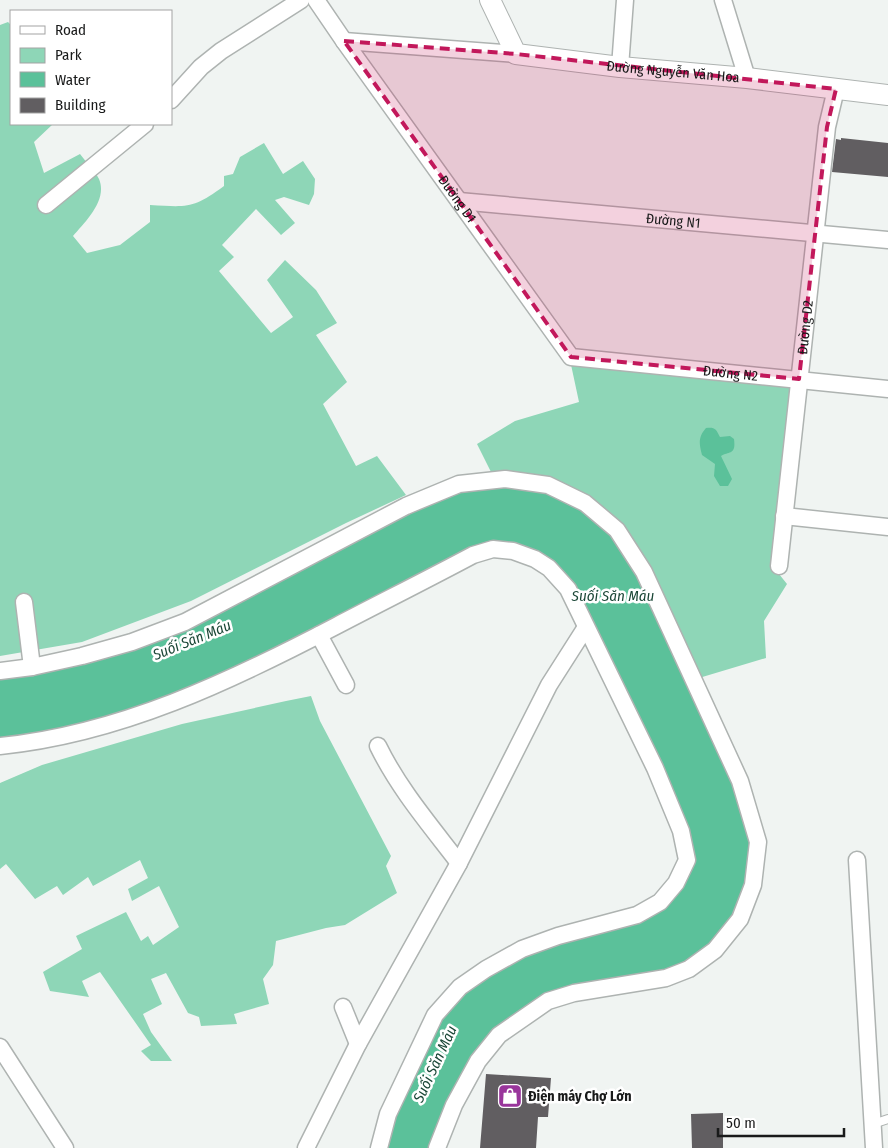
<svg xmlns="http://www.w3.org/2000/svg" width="888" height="1148" font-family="'Fira Sans Condensed',sans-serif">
<rect width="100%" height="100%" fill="#f0f4f2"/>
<path fill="#8ed6b7" d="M8,22L11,25V124H53L34,142L44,173L80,154C86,162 95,171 99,179C108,200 85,222 73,236L87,253L120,245L150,222V205C188,207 193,209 224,186V176L233,174L240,157L264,143L283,174L303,161L315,179L314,194L309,205L284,197L275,200L295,223L281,235L256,209L222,245L234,257L219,271L271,333L293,317L267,280L285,260L316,290L337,323L316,335L347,382L323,404L356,466L377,456L406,495L346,523L191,601L82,642L0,656V25Z
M570,360L794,383L775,569L787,584L764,621L766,658L699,678L492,474L477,444L515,421L579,402Z
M311,696L320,721L391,856L386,866L397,893L345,925L326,928L276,941L273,965L263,979L269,1004L234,1014L237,1024L201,1026L199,1017L188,1013L166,973L151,979L162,1004L143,1014L151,1032L172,1061H151L141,1051L151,1045L100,972L82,981L89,997L50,991L43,972L82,949L76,936L126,912L141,941L148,936L153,945L179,927L159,886L132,901L128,889L148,878L140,860L93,886L88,877L63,895L57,886L35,899L6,864L0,869V783L42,765L182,724L286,701Z"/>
<path fill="#5bc19a" d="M706,428C715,427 716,429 720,437L730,436L734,439C736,455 730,451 721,456L732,479L728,486H720L714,476L715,464L702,455C699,444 698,437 706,428Z
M504,484L545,490L582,507L612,534L638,574L734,783L752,843L747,883L735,915L711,946L685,964L665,972L572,987L494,1030L432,1148H385L394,1116L440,1019L464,991L524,955L559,942L641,921L693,861L573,586L493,543L262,659L119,715L71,727L0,740V678L87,661L409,512L460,490Z"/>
<path fill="#615e61" d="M841,138L888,143V177L832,172L836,139L841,140Z
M486,1074L551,1078L548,1117H538L536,1148H480Z
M723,1113V1148H692L691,1114Z"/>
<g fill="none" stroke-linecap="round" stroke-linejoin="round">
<defs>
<path id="service" d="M873,1124L888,1119"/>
<g id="minor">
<path id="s1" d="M316,0L344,41L571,357L888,389"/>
<path d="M723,0L747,78"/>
<path d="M344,41L516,54"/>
<path d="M620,67L625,0"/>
<path d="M171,100L201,67L221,51L301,0"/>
<path id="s2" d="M459,201L888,240"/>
<path d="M46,205L145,124"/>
<path d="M784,516L888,527"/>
<path id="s3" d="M779,566L827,127L836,89"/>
<path d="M24,602L32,667"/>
<path d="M319,635L346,685"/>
<path d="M0,671L32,667L82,656L132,642L185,622L406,506L459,484L505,479L548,485L585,503L617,530L644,572L740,781L758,842L753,885L740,919L715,950L689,969L666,978L574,993L548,1001L499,1035L478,1061L454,1105L437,1148"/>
<path d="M0,746C120,734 231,681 336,626C382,602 428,579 473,555L493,549L513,551L535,559L549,568L568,589L655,768L681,831L687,860L676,883L660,902L637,915L558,936L522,949L486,969L460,987L435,1015L388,1114L379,1148"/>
<path d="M378,746C399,789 430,825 459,863"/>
<path d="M857,860L874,1148"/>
<path d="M343,1007L358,1044"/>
<path d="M0,1047L65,1148"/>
<path d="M306,1148L358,1044L459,863L549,685L586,627"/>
</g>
<g id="tertiary">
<path id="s4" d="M490,0L516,54L620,67L747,78L888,95"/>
</g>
</defs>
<use href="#service" stroke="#aeb3b1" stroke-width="10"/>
<use href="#minor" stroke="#aeb3b1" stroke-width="19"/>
<use href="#tertiary" stroke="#aeb3b1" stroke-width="22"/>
<use href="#service" stroke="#fff" stroke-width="8"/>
<use href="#minor" stroke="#fff" stroke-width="16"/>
<use href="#tertiary" stroke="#fff" stroke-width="20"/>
</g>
<path fill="#c2185b" fill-opacity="0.2" stroke="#c2185b" stroke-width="4" stroke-dasharray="10 6" stroke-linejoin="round" d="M344,41L516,54L836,89L827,127L799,379L571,357Z"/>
<defs>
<symbol id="shop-square" viewBox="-11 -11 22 22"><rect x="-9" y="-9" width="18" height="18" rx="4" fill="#99359b" stroke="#fff"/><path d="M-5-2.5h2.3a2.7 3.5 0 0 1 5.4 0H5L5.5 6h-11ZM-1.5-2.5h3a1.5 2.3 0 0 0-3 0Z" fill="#fff"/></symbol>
</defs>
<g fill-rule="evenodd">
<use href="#shop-square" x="496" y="1082" width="28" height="28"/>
</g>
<g text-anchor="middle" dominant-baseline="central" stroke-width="5" stroke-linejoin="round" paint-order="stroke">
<g font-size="14" fill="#191a1a" stroke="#fff">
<text stroke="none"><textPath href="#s4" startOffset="218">Đường Nguyễn Văn Hoa</textPath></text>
<text stroke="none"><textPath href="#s1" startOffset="244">Đường D1</textPath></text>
<text stroke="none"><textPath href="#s2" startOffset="215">Đường N1</textPath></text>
<text stroke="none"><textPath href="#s3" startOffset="240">Đường D2</textPath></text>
<text stroke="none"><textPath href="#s1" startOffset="599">Đường N2</textPath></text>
</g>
<g font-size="14" font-weight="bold" fill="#191a1a" stroke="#fff" text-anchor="start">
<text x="528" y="1096">Điện máy Chợ Lớn</text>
</g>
<g font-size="15" font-style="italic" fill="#1b4737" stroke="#fff">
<text x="613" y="596">Suối Săn Máu</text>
<text transform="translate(192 640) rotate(-22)">Suối Săn Máu</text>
<text transform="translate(435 1064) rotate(-65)">Suối Săn Máu</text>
</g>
</g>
<rect x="10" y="10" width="162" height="115" fill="#ffffff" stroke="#a3a3a3"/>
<rect x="20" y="26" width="25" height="8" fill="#ffffff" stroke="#a3a3a3"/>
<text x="55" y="35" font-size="15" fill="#191a1a">Road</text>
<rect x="20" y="48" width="25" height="15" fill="#8ed6b7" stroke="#a3a3a3"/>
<text x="55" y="60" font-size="15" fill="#191a1a">Park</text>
<rect x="20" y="72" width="25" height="15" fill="#5bc19a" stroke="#a3a3a3"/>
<text x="55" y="85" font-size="15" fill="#191a1a">Water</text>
<rect x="20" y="98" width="25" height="15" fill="#615e61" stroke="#a3a3a3"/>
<text x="55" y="110" font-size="15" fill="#191a1a">Building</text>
<path d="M718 1128v8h126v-8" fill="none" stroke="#191a1a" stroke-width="2.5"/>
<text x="726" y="1128" font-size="15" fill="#191a1a" stroke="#ffffff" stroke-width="4" paint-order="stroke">50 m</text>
</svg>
